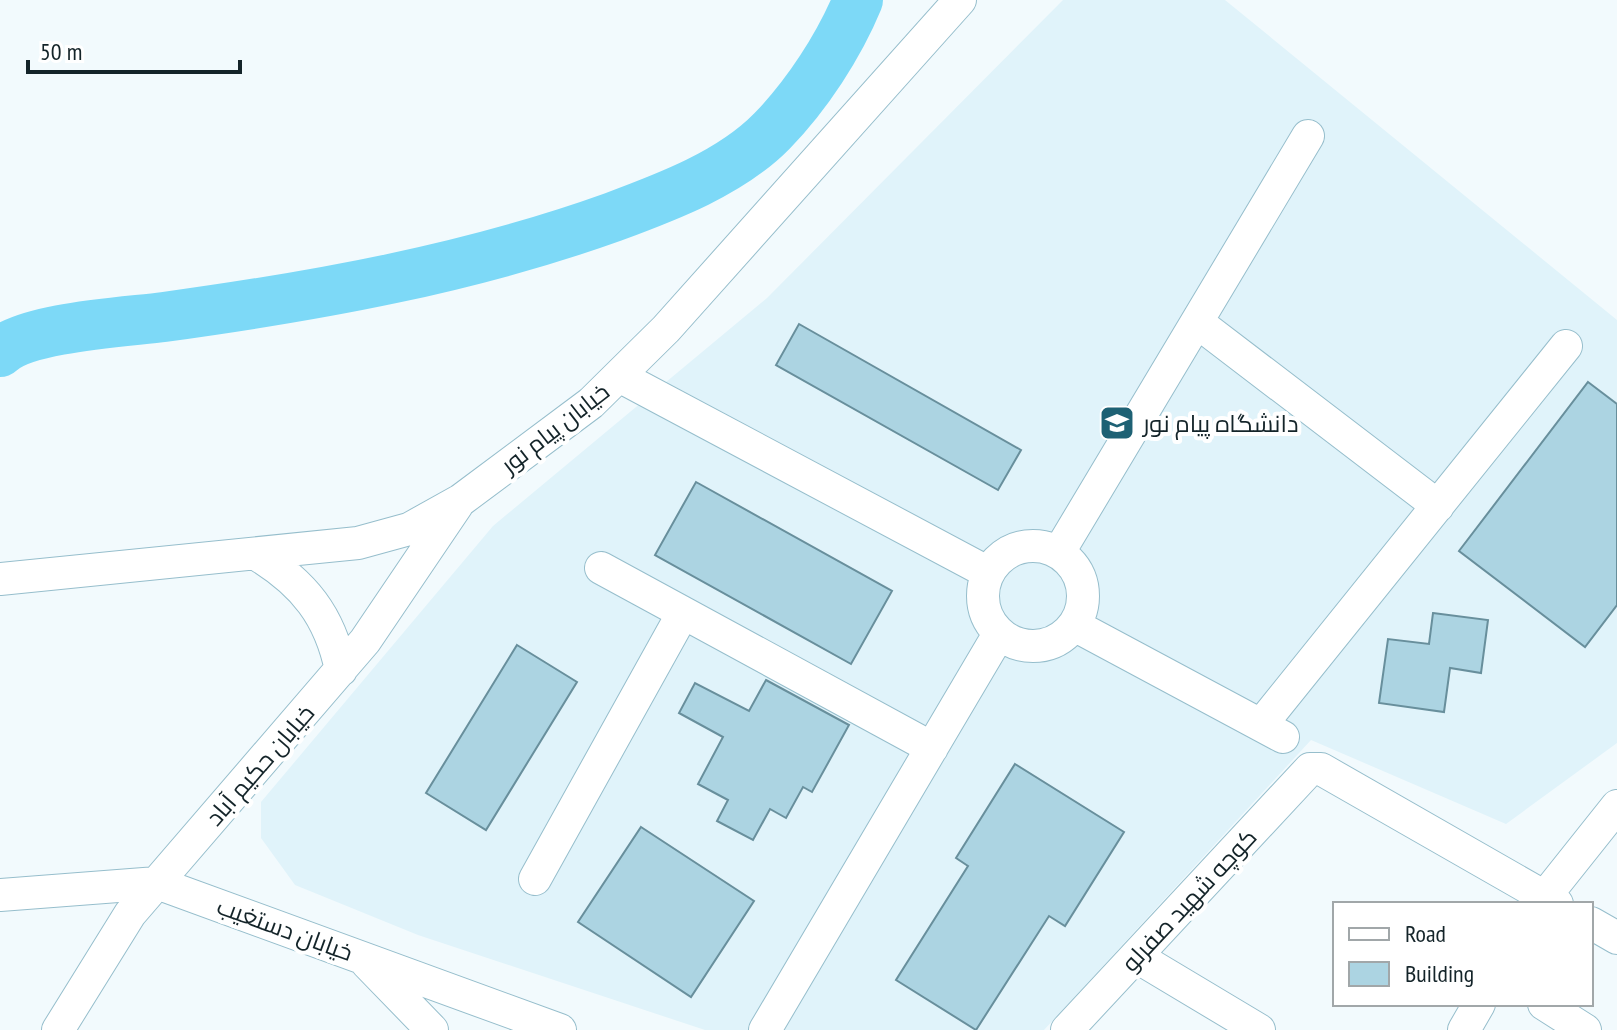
<svg xmlns="http://www.w3.org/2000/svg" width="1617" height="1030" font-family="'PT Sans Narrow',Cairo,sans-serif">
<rect width="100%" height="100%" fill="#f2fafd"/>
<path fill="#e0f3fa" d="M1063,0H1225L1617,320V743L1506,824L1311,740L1044,1030H705L418,935L295,885L261,838V802L493,526L767,298Z"/>
<g fill="none" stroke-linecap="round" stroke-linejoin="round">
<path stroke="#7dd9f7" stroke-width="50" d="M0,352C27,327 126,322 164,317C317,296 468,269 613,217C667,197 731,173 772,131C807,95 839,46 858,0"/>
</g>
<path fill="#acd4e2" stroke="#688f9c" stroke-width="2" d="M799,324L1021,450L998,490L776,365Z
M1588,382L1617,404V605L1585,647L1459,551Z
M696,482L892,591L851,664L655,555Z
M1433,613L1488,620L1481,673L1450,668L1444,712L1379,703L1388,639L1429,644Z
M517,645L577,682L486,830L426,793Z
M766,680L849,725L812,792L803,787L786,818L770,809L753,840L717,821L728,800L698,784L723,737L679,713L695,683L749,711Z
M1015,764L1124,832L1065,926L1049,916L976,1030L896,980L968,866L956,858Z
M641,827L754,901L691,997L578,922Z"/>
<g fill="none" stroke-linecap="round" stroke-linejoin="round">
<defs>
<path id="minor" d="M1197,322L1438,506
M619,376L987,572
M983 596a50 50 0 1 1 100 0a50 50 0 1 1-100 0Z
M1059,552L1308,136
M256,554C304,583 330,616 341,670
M601,568L932,748
M0,579L358,543L409,529L461,500L591,403L666,329L960,0
M1074,625L1283,737
M1261,725L1566,346
M535,879L683,613
M0,895L157,883L560,1030
M1539,904L1617,806
M1591,923L1617,938
M1137,957L1259,1030
M367,963L432,1030
M1544,1004L1585,1030
M58,1030L130,914L365,641L457,505
M765,1030L999,634
M1067,1030L1310,769H1321L1557,904
M1464,1030L1479,1004"/>
</defs>
<use href="#minor" stroke="#96becc" stroke-width="34"/>
<use href="#minor" stroke="#fff" stroke-width="32"/>
</g>
<defs>
<symbol id="university-square" viewBox="-11 -11 22 22"><rect x="-9" y="-9" width="18" height="18" rx="4" fill="#1e6174" stroke="#fff"/><path d="M0-5L7-2L0 1L-7-2ZM-4 1L0 2.5L4 1V4Q0 6-4 4Z" fill="#fff"/></symbol>
</defs>
<g fill-rule="evenodd">
<use href="#university-square" x="1097" y="403" width="40" height="40"/>
</g>
<g text-anchor="middle" dominant-baseline="central" stroke-width="8" stroke-linejoin="round" paint-order="stroke">
<g font-size="24" fill="#142429" stroke="#fff" text-anchor="start">
<text x="1143" y="423">دانشگاه پیام نور</text>
</g>
<g font-size="24" fill="#142429" stroke="#fff">
<text transform="translate(555 428) rotate(-38)">خیابان پیام نور</text>
<text transform="translate(260 765) rotate(-49)">خیابان حکیم آباد</text>
<text transform="translate(1189 900) rotate(-47)">کوچه شهید صفرلو</text>
<text transform="translate(285 929) rotate(20)">خیابان دستغیب</text>
</g>
</g>
<rect x="1333" y="902" width="260" height="104" fill="#ffffff" stroke="#a1a7a9" stroke-width="2"/>
<rect x="1349" y="928" width="40" height="12" fill="#ffffff" stroke="#a1a7a9" stroke-width="2"/>
<text x="1405" y="942" font-size="24" fill="#142429">Road</text>
<rect x="1349" y="962" width="40" height="24" fill="#acd4e2" stroke="#a1a7a9" stroke-width="2"/>
<text x="1405" y="982" font-size="24" fill="#142429">Building</text>
<path d="M28 60v12h212v-12" fill="none" stroke="#142429" stroke-width="4"/>
<text x="40" y="60" font-size="24" fill="#142429" stroke="#ffffff" stroke-width="6" paint-order="stroke">50 m</text>
</svg>
